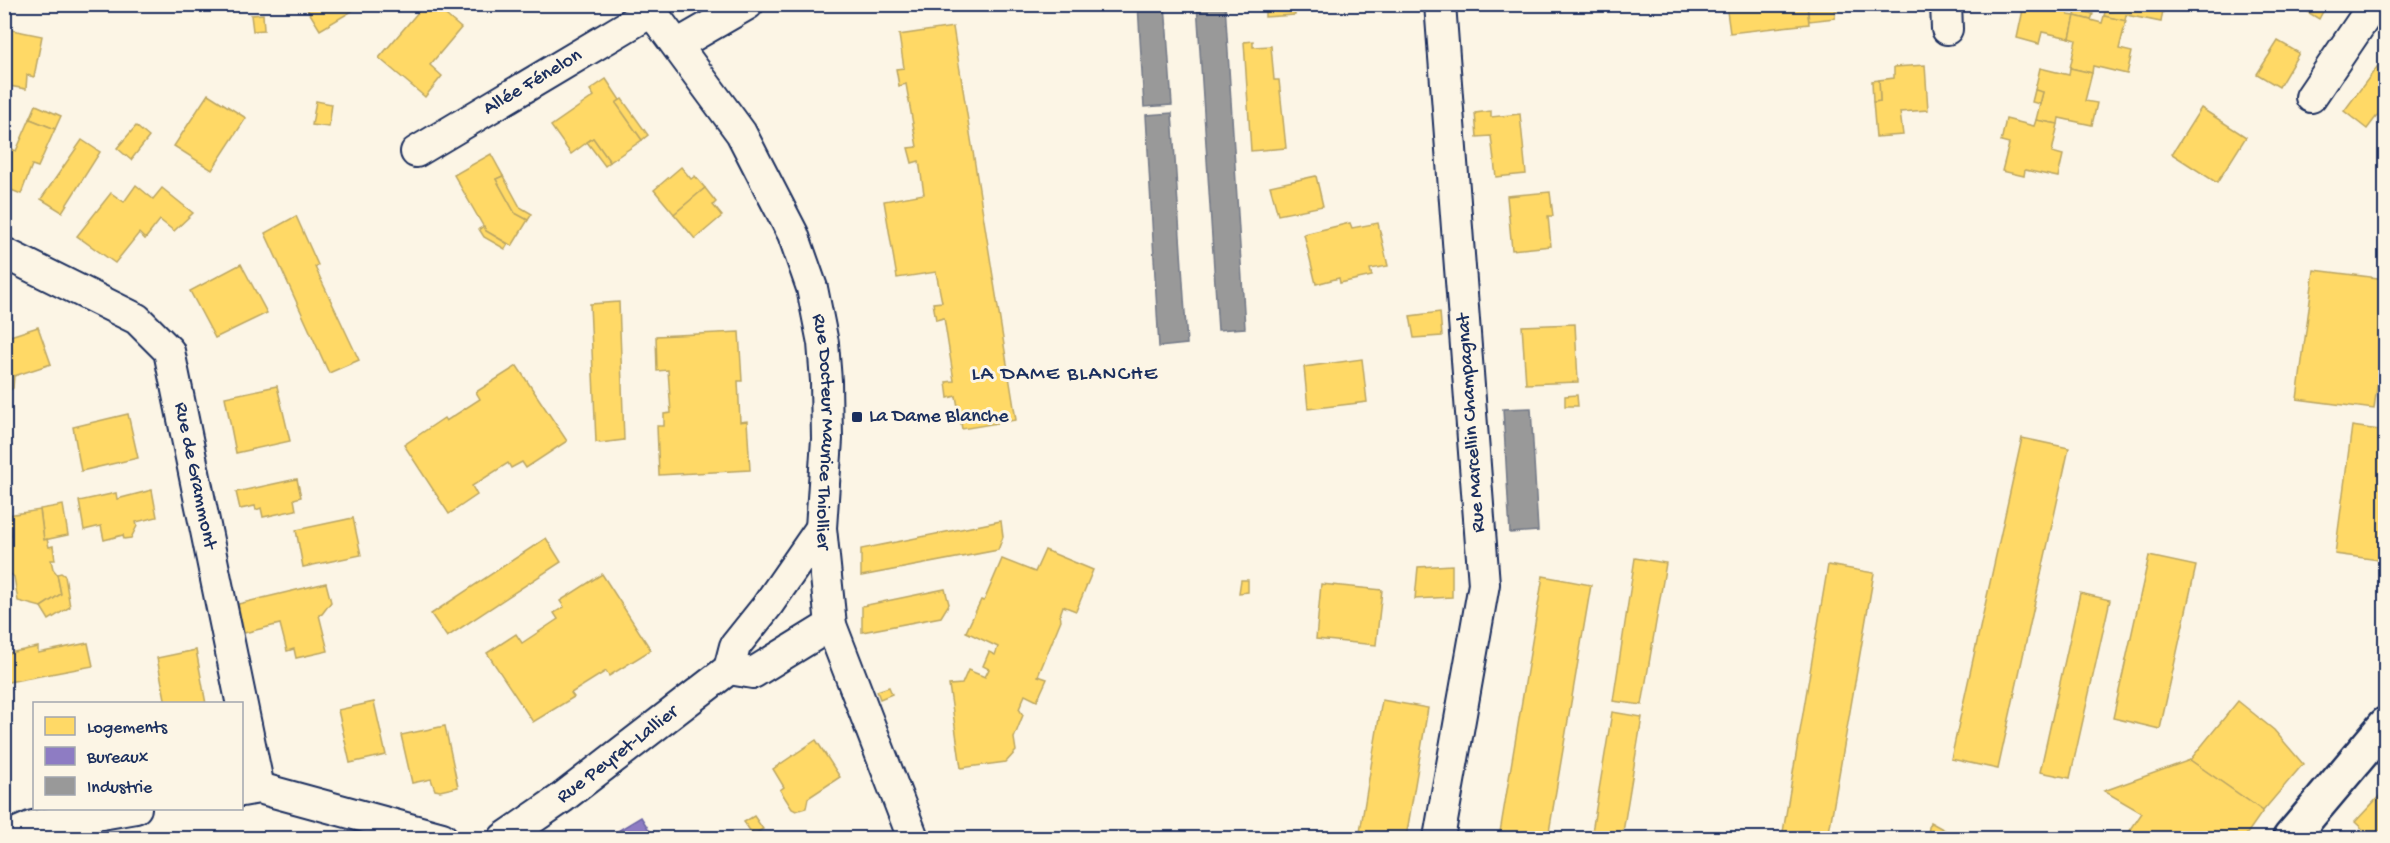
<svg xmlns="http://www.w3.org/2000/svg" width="2390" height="843" viewBox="0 0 2390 843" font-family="'Gochi Hand',sans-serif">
  <rect width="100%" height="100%" fill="#fcf5e5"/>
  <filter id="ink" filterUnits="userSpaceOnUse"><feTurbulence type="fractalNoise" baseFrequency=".0167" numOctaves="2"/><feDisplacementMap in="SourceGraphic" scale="12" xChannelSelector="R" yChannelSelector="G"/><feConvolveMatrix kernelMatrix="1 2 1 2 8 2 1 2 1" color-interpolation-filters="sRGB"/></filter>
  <g filter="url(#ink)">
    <g fill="#ffd966" stroke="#bba664" stroke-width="1.5">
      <path d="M304,4H358L359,7L320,30Z"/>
      <path d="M425,4H433L461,28L430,65L442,76L425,97L379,58Z"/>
      <path d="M1257,4H1294L1295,15L1265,17V5Z"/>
      <path d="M1453,4H1478V9L1454,11Z"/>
      <path d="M1726,4H1807L1809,24L1730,33Z"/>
      <path d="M1807,4H1871L1872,6L1835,11V18L1809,21Z"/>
      <path d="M2019,4H2070L2068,15L2075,16L2070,38L2042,32L2039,44L2017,38L2024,5Z"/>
      <path d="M2107,4H2164L2161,22L2126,15L2125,21L2104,16Z"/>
      <path d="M2294,4H2327L2319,19Z"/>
      <path d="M2076,9L2093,14L2091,20L2075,16Z"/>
      <path d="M263,14L264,30L253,31L251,15Z"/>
      <path d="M2075,16L2102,23L2104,16L2126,21L2119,49L2132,52L2127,74L2093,66L2092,73L2070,68L2076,40L2070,38Z"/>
      <path d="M953,27L1016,420L962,429L956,396L948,398L946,382L954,381L944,318L936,320L933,303L942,302L936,272L897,278L884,201L924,194L919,161L912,163L908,148L917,147L906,84L899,86L896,69L904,68L899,35Z"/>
      <path d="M7,29L42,36L34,77L27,75L26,89L4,85V42Z"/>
      <path d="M1253,41V47L1271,46L1274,80H1279L1286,148L1251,151L1244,42Z"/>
      <path d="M2278,41L2299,53L2279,87L2257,74Z"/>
      <path d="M2386,55V104L2367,129L2344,111Z"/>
      <path d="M1925,65L1928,110L1900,112L1903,135L1876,137L1873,102L1880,101L1879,80L1894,78V67Z"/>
      <path d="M2040,68L2069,75L2070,68L2092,73L2085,101L2097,103L2092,125L2059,118L2058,124L2036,120L2043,92L2035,90Z"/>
      <path d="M606,79L620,100L616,103L642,140L610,162L593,138L571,154L551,126L594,96L590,90Z"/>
      <path d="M1879,80L1880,101L1873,102L1872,81Z"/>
      <path d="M2035,90L2043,92L2040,104L2032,102Z"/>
      <path d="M208,94L246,118L212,170L174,146Z"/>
      <path d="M622,99L648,135L642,140L616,103Z"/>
      <path d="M316,101L332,104L329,127L312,125Z"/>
      <path d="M36,105L61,116L55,129L30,119Z"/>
      <path d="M2201,108L2246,137L2217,183L2172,154Z"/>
      <path d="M1491,111V117L1520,114L1526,174L1496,177L1491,136L1477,137L1475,113Z"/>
      <path d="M30,119L55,129L38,167L32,165L21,194L4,187V145L16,151Z"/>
      <path d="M2006,119L2034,126L2036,120L2058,124L2052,152L2063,155L2058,177L2025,170L2024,176L2002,171L2009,144L2001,142Z"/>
      <path d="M136,126L149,137L131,160L117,148Z"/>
      <path d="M593,138L610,162L605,166L587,142Z"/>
      <path d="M82,140L100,152L62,212L41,199Z"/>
      <path d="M491,154L503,176L496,179L515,213L528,220L512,246L486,231L454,175Z"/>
      <path d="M681,167L691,179L695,176L705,188L674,214L654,190Z"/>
      <path d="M503,176L520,207L532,214L528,220L515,213L496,179Z"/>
      <path d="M1316,176L1323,206L1278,215L1270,186Z"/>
      <path d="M136,185L153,199L162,188L193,213L174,231L160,220L145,239L139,233L115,263L77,236L111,193L124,202Z"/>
      <path d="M705,188L716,202L713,205L722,216L695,239L674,214Z"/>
      <path d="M1550,192L1553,216H1548L1551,246L1512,250L1507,196Z"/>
      <path d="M296,216L318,265L315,267L359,360L329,373L265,233Z"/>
      <path d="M1350,223L1352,228L1378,223L1388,266L1370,269L1372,276L1340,283L1339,278L1316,284L1304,234Z"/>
      <path d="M484,226L486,231L508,244L505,249L484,237L479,229Z"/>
      <path d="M241,264L267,313L215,338L190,291Z"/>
      <path d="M2314,270L2386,279V319L2374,409L2297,399Z"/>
      <path d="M619,302L624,440L600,443L596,442L590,304Z"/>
      <path d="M1440,312L1442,336L1414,338L1410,316Z"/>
      <path d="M1575,324L1578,382L1526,384L1522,326Z"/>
      <path d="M38,327L51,364L14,376L13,388L4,394V338Z"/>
      <path d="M739,332L742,381H738L740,422L747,421L750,470L659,475L657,426H664V414L671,413L668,370L657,371L656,336Z"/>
      <path d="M1362,359L1367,402L1308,409L1304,367Z"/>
      <path d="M517,366L567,441L526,468L522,462L511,468L508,463L472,486L477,495L449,514L404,445L444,418L446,421L480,399L476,392Z"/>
      <path d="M277,386L290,441L236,453L225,397Z"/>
      <path d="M1577,395L1578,406H1565V396Z"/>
      <path d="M128,414L138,458L81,471L73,427Z"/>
      <path d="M2352,426L2386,431V561L2335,554Z"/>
      <path d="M2022,438L2069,448L1998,769L1951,759Z"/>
      <path d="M297,479L301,497L294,499L296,510L263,517L261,508L256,510L255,506L240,509L236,492Z"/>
      <path d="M152,490L157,517L136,522L137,526L131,538L124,539L123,535L104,540L101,526L84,530L79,501L116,493L117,499Z"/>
      <path d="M63,505L68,535L44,540L40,509Z"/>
      <path d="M40,510L44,540L47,539L49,547L53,546L55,560H51L53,569L57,574L61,594L41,607L18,601L14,577L5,569L4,565V535H11L8,515Z"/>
      <path d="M353,518L361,555L303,567L296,530Z"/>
      <path d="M1001,521L1003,537L998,550L861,576V549Z"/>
      <path d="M546,538L561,562L447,637L431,614Z"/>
      <path d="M1045,550L1093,570L1076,611L1063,606L1060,615L1061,620L1038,676L1047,679L1037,701L1025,695L1019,709L1023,715L1014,738L1016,751L1006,762L961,768L949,685L962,684L968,670L985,677L989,669L983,666L989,652L995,655L998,647L966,632L981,600L984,601L1002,559L1035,572Z"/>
      <path d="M2149,556L2196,566L2160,729L2113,718Z"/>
      <path d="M1635,558L1666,563L1642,705L1613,701Z"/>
      <path d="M1452,565V597L1415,599L1418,567Z"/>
      <path d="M1828,565L1874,573L1828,838H1782Z"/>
      <path d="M61,573L65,576L70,607L49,620L41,607L61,594L57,574Z"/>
      <path d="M602,574L651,650L609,676L606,671L571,693L574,697L533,722L487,653L516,634L522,643L558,619L554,613L564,607L560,601Z"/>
      <path d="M1543,576L1591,585L1548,838H1499Z"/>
      <path d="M1241,580H1248V592L1239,593Z"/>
      <path d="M326,583L331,602L322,614L319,615L328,651L296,658L294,649L287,651L280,624L244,633L238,604Z"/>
      <path d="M1321,584L1382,590L1376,645L1316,639Z"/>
      <path d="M945,589L949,604L941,617L862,632V606Z"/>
      <path d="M2080,593L2110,600L2070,778L2040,772Z"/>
      <path d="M88,643L93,666L8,682L4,654L38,647V653Z"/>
      <path d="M196,650L206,704H166L157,658Z"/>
      <path d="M889,687L892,694L880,699L877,691Z"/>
      <path d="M1382,700L1428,708L1406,838H1359Z"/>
      <path d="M2238,701L2274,730L2303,764L2263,811L2190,760Z"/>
      <path d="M374,702L386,755L350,763L338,710Z"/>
      <path d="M1612,712L1642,717L1622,838H1591Z"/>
      <path d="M445,726L458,787L440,791L435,790L431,779L412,783L401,735Z"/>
      <path d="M816,740L840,777L808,798L806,808L796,811L792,809L780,790L784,787L773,769Z"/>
      <path d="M2190,760L2263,811L2244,838H2125L2142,813L2104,791Z"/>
      <path d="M2386,789V831L2379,838H2372L2355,822Z"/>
      <path d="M754,816L763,829L753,835L744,822Z"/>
      <path d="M1930,822L1959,838H1927Z"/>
    </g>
    <path fill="#8e7cc3" stroke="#6c65a5" stroke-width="1.5" d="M641,817L654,838H606Z"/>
    <g fill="#999" stroke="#737987" stroke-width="1.5">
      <path d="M1138,4H1165L1172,105L1144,107Z"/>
      <path d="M1197,4H1225L1245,328L1218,330Z"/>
      <path d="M1172,113L1187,344L1159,347L1146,115Z"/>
      <path d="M1531,408L1538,531L1510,533L1503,409Z"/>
    </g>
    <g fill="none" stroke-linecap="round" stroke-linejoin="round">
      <g stroke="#1b2f5e" stroke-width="34">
        <g id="minor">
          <path id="s1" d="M646,4L741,133L793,234L812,288L823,343L826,381L827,439L821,528L831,625L913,838"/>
          <path d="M1946,4L1947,29"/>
          <path d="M677,45L748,4"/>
          <path d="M2311,97L2374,4"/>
          <path id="s2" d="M416,152L651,12"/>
          <path id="s3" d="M4,253L137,319L169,351L259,788"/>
          <path d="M729,669L753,673L831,625"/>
          <path d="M242,791L259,788L442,838"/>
          <path d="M5,838L33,826L136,808"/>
          <path id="s4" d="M504,838L562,798L729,669L735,646L767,606L821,528"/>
          <path d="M1439,838L1484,584L1440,4"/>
        </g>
      </g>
      <g stroke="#1b2f5e" stroke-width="38">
        <path id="tertiary" d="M2290,838L2386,724"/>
      </g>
      <use href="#minor" stroke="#fcf5e5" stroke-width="30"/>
      <use href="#tertiary" stroke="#fcf5e5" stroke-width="33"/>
    </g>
  </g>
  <rect fill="#1b2f5e" stroke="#fcf5e5" stroke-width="2" x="851" y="411" width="12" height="12" rx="3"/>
  <g text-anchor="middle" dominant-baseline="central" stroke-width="6" stroke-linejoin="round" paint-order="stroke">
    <g font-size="20" fill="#1b2f5e" stroke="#fcf5e5">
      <text stroke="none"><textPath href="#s2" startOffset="136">Allée Fénelon</textPath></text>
      <text transform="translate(1472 423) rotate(-94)">Rue Marcellin Champagnat</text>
      <text stroke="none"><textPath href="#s1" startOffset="476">Rue Docteur Maurice Thiollier</textPath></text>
      <text stroke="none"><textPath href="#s3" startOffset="321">Rue de Grammont</textPath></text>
      <text stroke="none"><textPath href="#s4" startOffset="141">Rue Peyret-Lallier</textPath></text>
    </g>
    <g font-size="20" fill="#1b2f5e" stroke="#fcf5e5" text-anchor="start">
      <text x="869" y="417">La Dame Blanche</text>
    </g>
    <g font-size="21" letter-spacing="1.5" fill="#1b2f5e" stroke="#fcf5e5">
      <text x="1065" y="375">LA DAME BLANCHE</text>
    </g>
  </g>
  <rect width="2390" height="843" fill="none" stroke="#fcf5e5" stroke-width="24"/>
  <rect x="12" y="12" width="2366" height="819" fill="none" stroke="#1b2f5e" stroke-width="2" filter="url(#ink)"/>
  <rect x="33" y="702" width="210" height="108" fill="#fcf5e5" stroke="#a2a6af" stroke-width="1.5"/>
  <rect x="45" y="717" width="30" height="18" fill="#ffd966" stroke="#a2a6af" stroke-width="1.5"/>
  <text x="87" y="732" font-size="18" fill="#1b2f5e">Logements</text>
  <rect x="45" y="747" width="30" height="18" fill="#8e7cc3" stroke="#a2a6af" stroke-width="1.5"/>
  <text x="87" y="762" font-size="18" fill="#1b2f5e">Bureaux</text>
  <rect x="45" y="777" width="30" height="18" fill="#999999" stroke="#a2a6af" stroke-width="1.5"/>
  <text x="87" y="792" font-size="18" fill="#1b2f5e">Industrie</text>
</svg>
